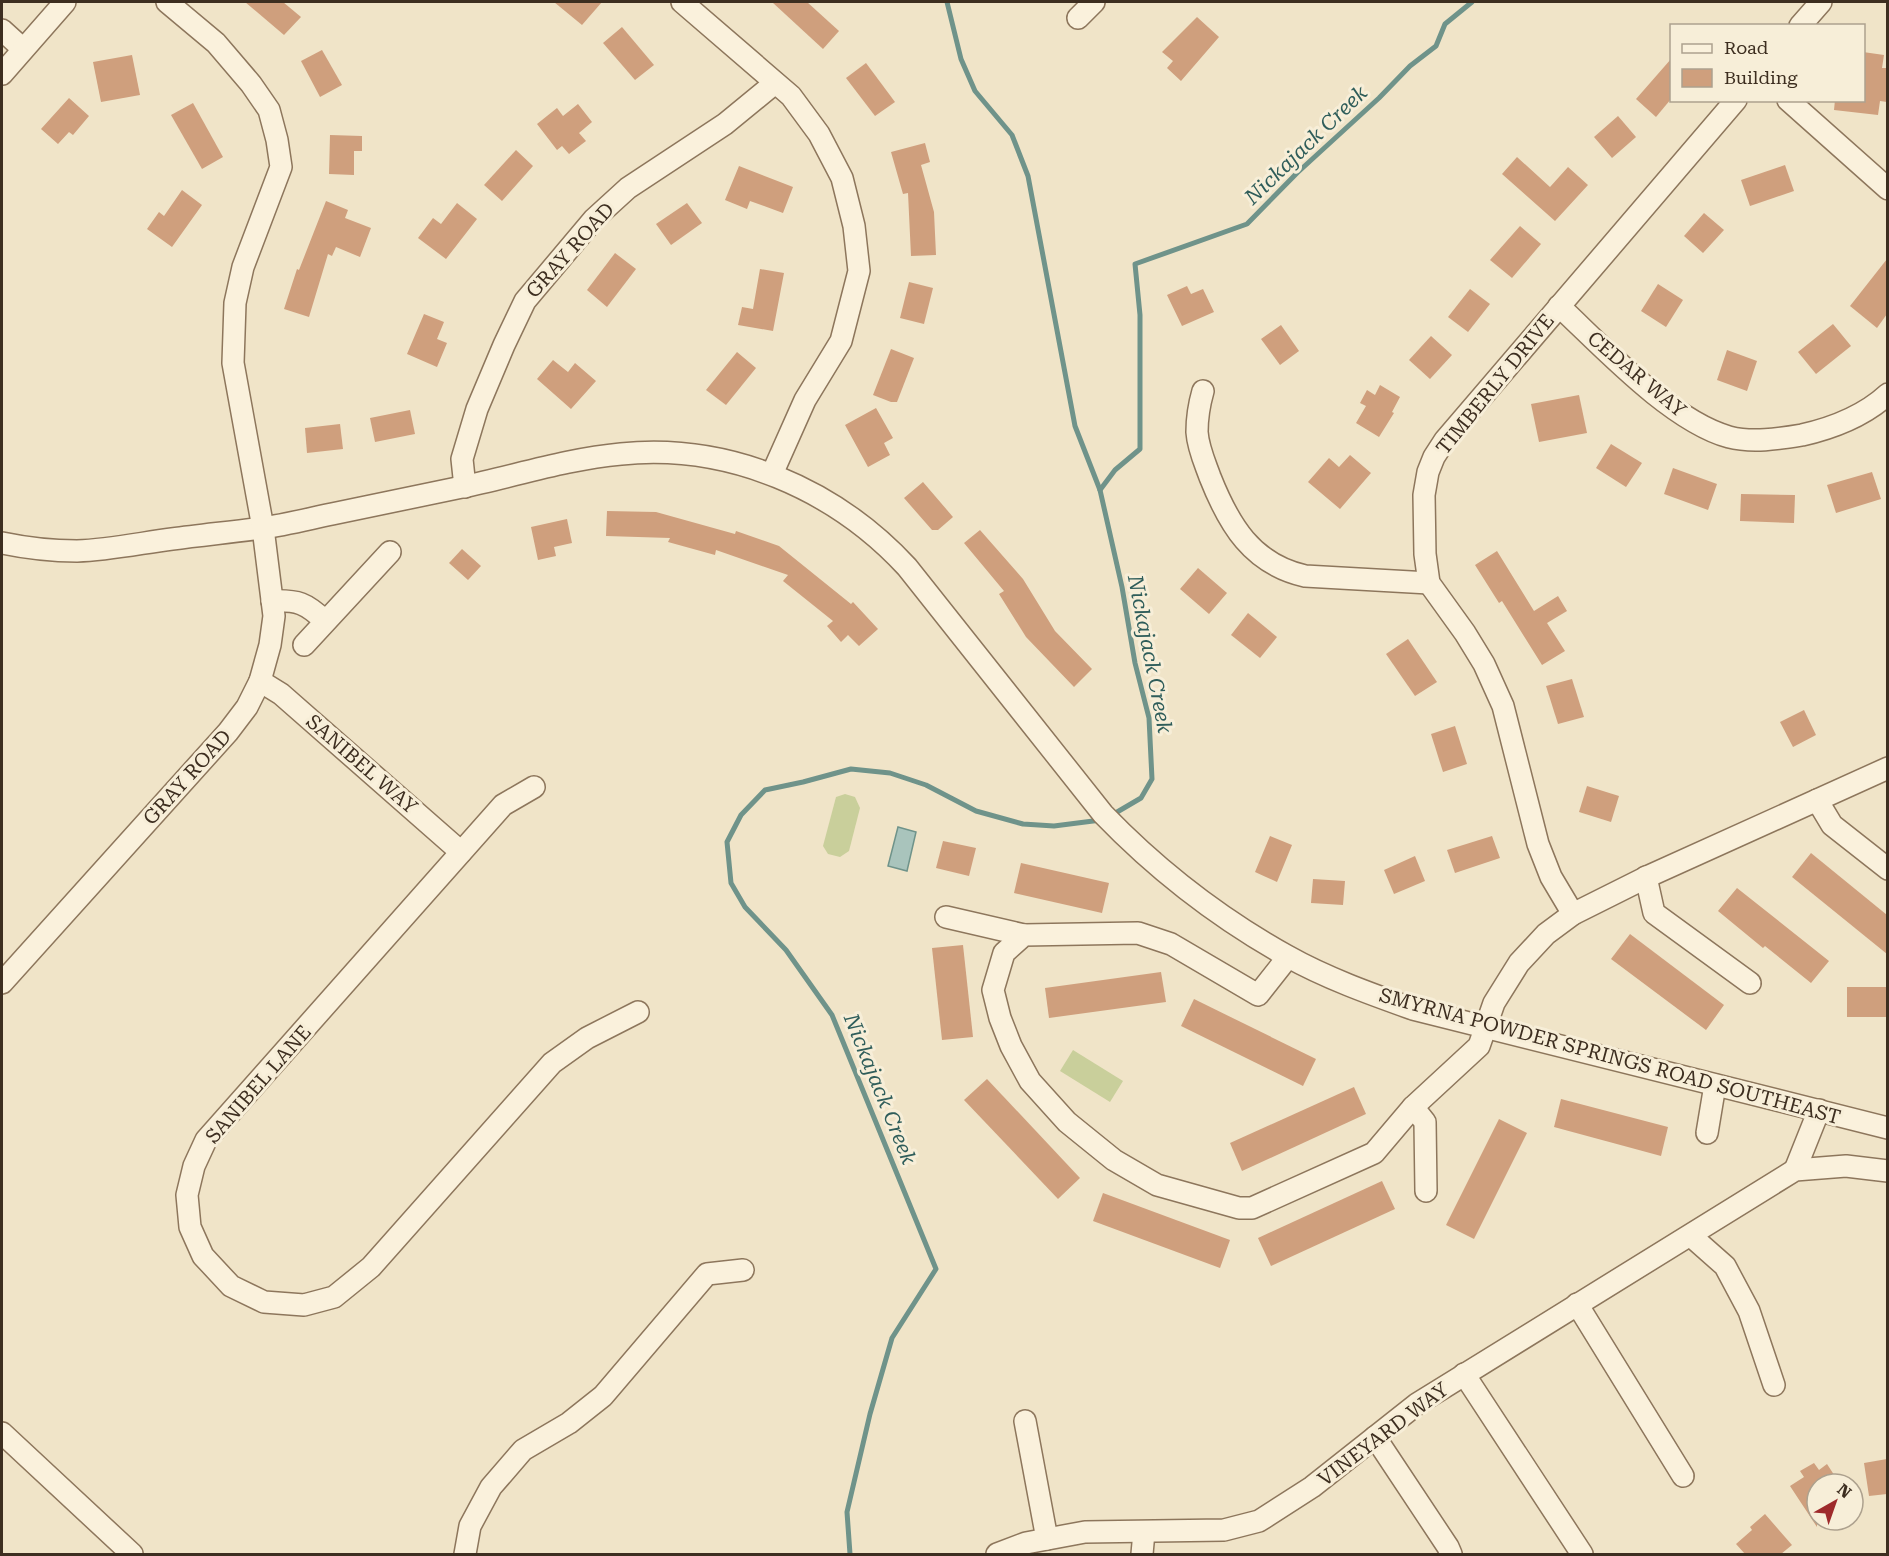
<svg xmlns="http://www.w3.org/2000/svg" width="1889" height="1556" viewBox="0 0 1889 1556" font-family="'Roboto Serif',serif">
  <rect width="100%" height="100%" fill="#f0e4c8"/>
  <g fill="#c9cf9b">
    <path d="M845,794L855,797L860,808L849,851L840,857L828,854L823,846L836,797Z"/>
    <path d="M1073,1050L1123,1081L1110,1102L1060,1071Z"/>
  </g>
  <path fill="#a9c4bc" stroke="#6f938a" stroke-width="1.5" d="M898,827L916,832L907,871L888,866Z"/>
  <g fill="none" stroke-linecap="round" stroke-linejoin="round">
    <g stroke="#6f938a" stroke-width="5">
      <path d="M947,2L961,59L975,91L1012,135L1028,176L1075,426L1100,490L1122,587L1135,663L1149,718L1152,779L1141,798L1112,815"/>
      <path d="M1100,490L1115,470L1140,449V315L1135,264L1247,224L1297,173L1379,98L1410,66L1436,46L1445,24L1472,2"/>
      <path d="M850,1554L847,1512L870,1414L892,1338L936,1269L832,1015L786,950L745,907L731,883L727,842L741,815L765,790L803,782L851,769L890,773L926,785L976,811L1023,824L1054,826L1101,820"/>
    </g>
  </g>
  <g fill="#cf9f7d">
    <path d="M245,2H283L301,17L284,35Z"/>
    <path d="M554,2H602L582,25Z"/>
    <path d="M772,2H807L839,31L823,49Z"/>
    <path d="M1197,17L1219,37L1181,81L1167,68L1173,61L1162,52Z"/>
    <path d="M622,27L654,65L635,80L603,43Z"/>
    <path d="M322,50L342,85L320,97L301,61Z"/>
    <path d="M1863,52L1884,55L1882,68H1887V102L1880,101L1878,115L1834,110L1835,100H1863Z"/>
    <path d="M132,55L140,95L101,102L93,62Z"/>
    <path d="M1671,59V99L1656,117L1636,99Z"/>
    <path d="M866,63L895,102L875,116L846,78Z"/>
    <path d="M69,98L89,116L73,135L69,132L58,144L41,129Z"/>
    <path d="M193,103L223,157L202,169L171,115Z"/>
    <path d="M578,104L592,122L579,133L586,141L569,154L562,146L557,150L537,124L557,108L563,116Z"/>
    <path d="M1618,116L1636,137L1612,158L1594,137Z"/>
    <path d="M330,135L362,136V151H354V175L329,174Z"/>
    <path d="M925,143L930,162L921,165L934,212L936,255L911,256L908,193L903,194L891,152Z"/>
    <path d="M516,150L533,166L502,201L484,185Z"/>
    <path d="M1517,157L1550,187L1568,167L1588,185L1555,221L1502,174Z"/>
    <path d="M1785,165L1794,191L1750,206L1741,180Z"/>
    <path d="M739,166L793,187L783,213L750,201L747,209L725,200Z"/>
    <path d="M182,190L202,205L172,247L147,229L159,212L164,216Z"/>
    <path d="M326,201L348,210L345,218L371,228L360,257L336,247L332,256L328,254L309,317L284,309L297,269L299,270Z"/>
    <path d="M457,203L477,219L446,259L418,238L433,218L441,224Z"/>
    <path d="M687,203L702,223L671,245L656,224Z"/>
    <path d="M1704,213L1724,230L1703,253L1684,236Z"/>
    <path d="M1520,226L1541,244L1512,278L1490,260Z"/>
    <path d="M615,253L636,269L607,307L587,290Z"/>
    <path d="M1887,259V314L1877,328L1850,306Z"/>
    <path d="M760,269L784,273L773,331L738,325L742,307L753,309Z"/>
    <path d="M909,282L933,288L924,324L900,318Z"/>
    <path d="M1658,284L1683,300L1666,327L1641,311Z"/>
    <path d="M1187,286L1191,294L1203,289L1214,312L1182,326L1167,295Z"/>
    <path d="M1470,289L1490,304L1468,332L1448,317Z"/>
    <path d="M424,314L444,322L437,339L447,343L437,367L407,354Z"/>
    <path d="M1833,324L1851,346L1816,374L1798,352Z"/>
    <path d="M1281,325L1299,351L1280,365L1261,339Z"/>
    <path d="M1431,336L1452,355L1430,379L1409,360Z"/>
    <path d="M891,349L914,358L897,402H891L873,395Z"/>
    <path d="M1727,350L1757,361L1747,391L1717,380Z"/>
    <path d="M737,352L756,368L726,405L706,390Z"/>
    <path d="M553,360L568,372L575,363L596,381L571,409L537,379Z"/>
    <path d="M1380,385L1400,397L1392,412L1394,413L1379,437L1356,423L1366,406L1360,403L1367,390L1375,395Z"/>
    <path d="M1579,395L1587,433L1539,442L1531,404Z"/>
    <path d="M876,408L893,438L884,443L890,455L868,467L845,425Z"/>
    <path d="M410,410L415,434L375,442L370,418Z"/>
    <path d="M340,424L343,449L307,453L305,428Z"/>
    <path d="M1611,444L1642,463L1626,487L1596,468Z"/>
    <path d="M1350,455L1371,473L1340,509L1308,482L1329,458L1339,467Z"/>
    <path d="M1673,468L1717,484L1708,510L1664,494Z"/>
    <path d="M1872,472L1881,499L1836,513L1827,485Z"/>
    <path d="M923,482L953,517L938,530H932L904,498Z"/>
    <path d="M1741,494L1795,495L1794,523L1740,521Z"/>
    <path d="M607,511L656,512L735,534L736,531L779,546L851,604L853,602L878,629L859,646L848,635L841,642L827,626L833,621L783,581L788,575L716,550L715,555L668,542L670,538L606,536Z"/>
    <path d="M567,519L572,543L554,547L556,556L538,560L531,527Z"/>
    <path d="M980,530L1023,579L1055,631L1092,669L1074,687L1026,637L999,594L1004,591L964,543Z"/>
    <path d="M462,549L481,566L468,580L449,563Z"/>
    <path d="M1497,551L1534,611L1558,596L1567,611L1547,623L1565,651L1542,665L1502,601L1499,603L1475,565Z"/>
    <path d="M1198,568L1227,593L1209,614L1180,589Z"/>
    <path d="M1248,613L1277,637L1260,658L1231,635Z"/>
    <path d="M1408,639L1437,682L1415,696L1386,654Z"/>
    <path d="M1572,679L1584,717L1558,724L1546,686Z"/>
    <path d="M1804,710L1816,735L1793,747L1780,722Z"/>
    <path d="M1455,726L1467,764L1443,772L1431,734Z"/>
    <path d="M1587,786L1619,796L1611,822L1579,812Z"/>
    <path d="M1270,836L1292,845L1277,882L1255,872Z"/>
    <path d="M1492,836L1500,858L1455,873L1447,850Z"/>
    <path d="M943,841L976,848L969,876L936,868Z"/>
    <path d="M1811,853L1887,915V954L1792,877Z"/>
    <path d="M1415,856L1425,881L1394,894L1384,870Z"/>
    <path d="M1021,863L1109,883L1102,913L1014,893Z"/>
    <path d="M1313,879L1345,881L1343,905L1311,903Z"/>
    <path d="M1737,888L1829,961L1811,983L1765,946L1763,948L1718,911Z"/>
    <path d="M1630,934L1724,1005L1706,1030L1611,959Z"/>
    <path d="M963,945L973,1037L942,1040L932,948Z"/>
    <path d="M1161,972L1166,1002L1049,1018L1045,988Z"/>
    <rect x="1847" y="987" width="40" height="30"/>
    <path d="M1194,999L1316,1059L1303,1086L1181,1026Z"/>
    <path d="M987,1079L1080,1178L1058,1199L964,1100Z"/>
    <path d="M1354,1087L1366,1114L1242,1171L1230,1143Z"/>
    <path d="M1561,1099L1668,1127L1661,1156L1554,1127Z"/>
    <path d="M1499,1119L1527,1133L1474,1239L1446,1225Z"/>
    <path d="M1382,1181L1395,1209L1271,1266L1258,1238Z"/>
    <path d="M1103,1193L1230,1240L1220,1268L1093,1221Z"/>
    <path d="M1887,1459V1494L1869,1496L1864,1463Z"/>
    <path d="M1814,1463L1819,1470L1827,1464L1840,1484H1817V1527L1790,1486L1804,1477L1800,1471Z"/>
    <path d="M1765,1514L1792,1545L1781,1554H1745L1736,1544L1752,1530L1750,1527Z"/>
  </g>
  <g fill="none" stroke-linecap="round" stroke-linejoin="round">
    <g stroke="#8d765c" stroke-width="24">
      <g id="minor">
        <path d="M682,2L791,96L819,134L842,178L854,226L859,271L841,341L805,400L772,474"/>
        <path d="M1078,18L1094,2"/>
        <path d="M1800,26L1821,2"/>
        <path d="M2,30L23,49"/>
        <path d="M2,74L65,2"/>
        <path d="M1788,100L1888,189"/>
        <path d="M1559,306C1603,347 1671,421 1729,437C1752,443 1778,439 1802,435C1833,428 1864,416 1888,394"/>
        <path d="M1203,391C1199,405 1197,418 1197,432C1198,448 1205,463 1210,477C1229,525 1252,564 1305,576L1429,583"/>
        <path d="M465,487L462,459L477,409L504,345L525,301L594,219L628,188L725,124L775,83"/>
        <path d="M2,543C26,548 52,551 77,551C109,550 141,543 172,539C202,535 232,532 262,528C285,525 308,519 332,514C375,505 419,496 462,487C515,476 567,459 621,454C729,443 835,489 907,567L1103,814C1157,870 1219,918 1287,956C1326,978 1371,994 1413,1009L1888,1128"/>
        <path d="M272,601C298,600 306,603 325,621"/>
        <path d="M304,645L390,552"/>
        <path d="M260,681L281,694L461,852"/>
        <path d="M534,787L503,805L206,1140L194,1166L187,1195L190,1227L203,1256L231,1286L264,1302L304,1305L334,1297L371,1267L552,1063L587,1038L638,1012"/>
        <path d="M1817,800L1832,825L1888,869"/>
        <path d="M1646,877L1654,913L1750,983"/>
        <path d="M1573,914L1551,877L1538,844L1503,706L1484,664L1465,633L1429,583L1425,554L1424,495L1428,472L1434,457L1445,440L1736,100"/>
        <path d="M946,917L1024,935"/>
        <path d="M1288,957L1258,995L1171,944L1138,933L1024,935L1004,953L993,990L1000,1018L1011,1046L1030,1081L1067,1122L1114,1160L1157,1185L1239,1208H1252L1374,1153L1413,1107L1479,1046L1494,1003L1519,963L1546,934L1573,914L1649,876L1888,768"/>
        <path d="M2,983L228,732L247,707L260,681L270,645L274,616L263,528L233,363L235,303L243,267L281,167L277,140L269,110L251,84L216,43L167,2"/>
        <path d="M1413,1107L1425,1122L1426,1191"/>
        <path d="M1707,1133L1715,1085"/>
        <path d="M1795,1170L1819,1110"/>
        <path d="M1691,1236L1725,1266L1749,1311L1774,1385"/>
        <path d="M1577,1304L1683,1476"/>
        <path d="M1464,1374L1582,1554"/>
        <path d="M1025,1421L1047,1539"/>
        <path d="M2,1433L132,1554"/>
        <path d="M1375,1437L1448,1547L1451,1554"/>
        <path d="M465,1554L470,1526L491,1487L523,1450L569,1423L603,1396L707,1274L743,1270"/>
        <path d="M997,1554L1026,1543L1085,1532L1224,1530L1259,1521L1312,1487L1417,1404L1795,1170L1846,1166L1888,1171"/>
        <path d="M1142,1554L1144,1532"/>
      </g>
    </g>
    <use href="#minor" stroke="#faf1dc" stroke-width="21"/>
  </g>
  <g text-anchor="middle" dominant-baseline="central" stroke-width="6" stroke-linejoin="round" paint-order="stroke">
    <g font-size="20" fill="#3d2e20" stroke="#f7eed8">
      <text transform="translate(570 250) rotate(-48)">GRAY ROAD</text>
      <text transform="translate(1637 374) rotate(40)">CEDAR WAY</text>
      <text transform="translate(1495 384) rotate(-51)">TIMBERLY DRIVE</text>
      <text transform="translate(362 764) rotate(41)">SANIBEL WAY</text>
      <text transform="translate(187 777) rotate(-48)">GRAY ROAD</text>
      <text transform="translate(1610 1056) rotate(15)">SMYRNA POWDER SPRINGS ROAD SOUTHEAST</text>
      <text transform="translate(258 1084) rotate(-49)">SANIBEL LANE</text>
      <text transform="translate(1383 1434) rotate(-37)">VINEYARD WAY</text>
    </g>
    <g font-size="21" font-style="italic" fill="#2f5d5a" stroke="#f7eed8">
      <text transform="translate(1306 145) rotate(-44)">Nickajack Creek</text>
      <text transform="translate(1150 654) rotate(79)">Nickajack Creek</text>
      <text transform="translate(880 1089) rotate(68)">Nickajack Creek</text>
    </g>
  </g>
  <rect width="1889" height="1556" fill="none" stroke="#3d2e20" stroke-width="6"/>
  <rect x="1670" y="24" width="195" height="78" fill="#f7eed8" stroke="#ada18e" stroke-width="1.5"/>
  <rect x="1682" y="44" width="30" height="9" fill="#faf1dc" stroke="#ada18e" stroke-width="1.5"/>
  <text x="1724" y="54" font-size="18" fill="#3d2e20">Road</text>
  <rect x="1682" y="69" width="30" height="18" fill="#cf9f7d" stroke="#ada18e" stroke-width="1.5"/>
  <text x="1724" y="84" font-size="18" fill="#3d2e20">Building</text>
  <g transform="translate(1835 1502) rotate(40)"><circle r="28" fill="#f7eed8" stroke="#ada18e" stroke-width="1.5"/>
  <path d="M0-4.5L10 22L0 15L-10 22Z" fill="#9e2a2b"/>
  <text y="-9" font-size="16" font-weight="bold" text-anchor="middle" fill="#3d2e20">N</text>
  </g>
</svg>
